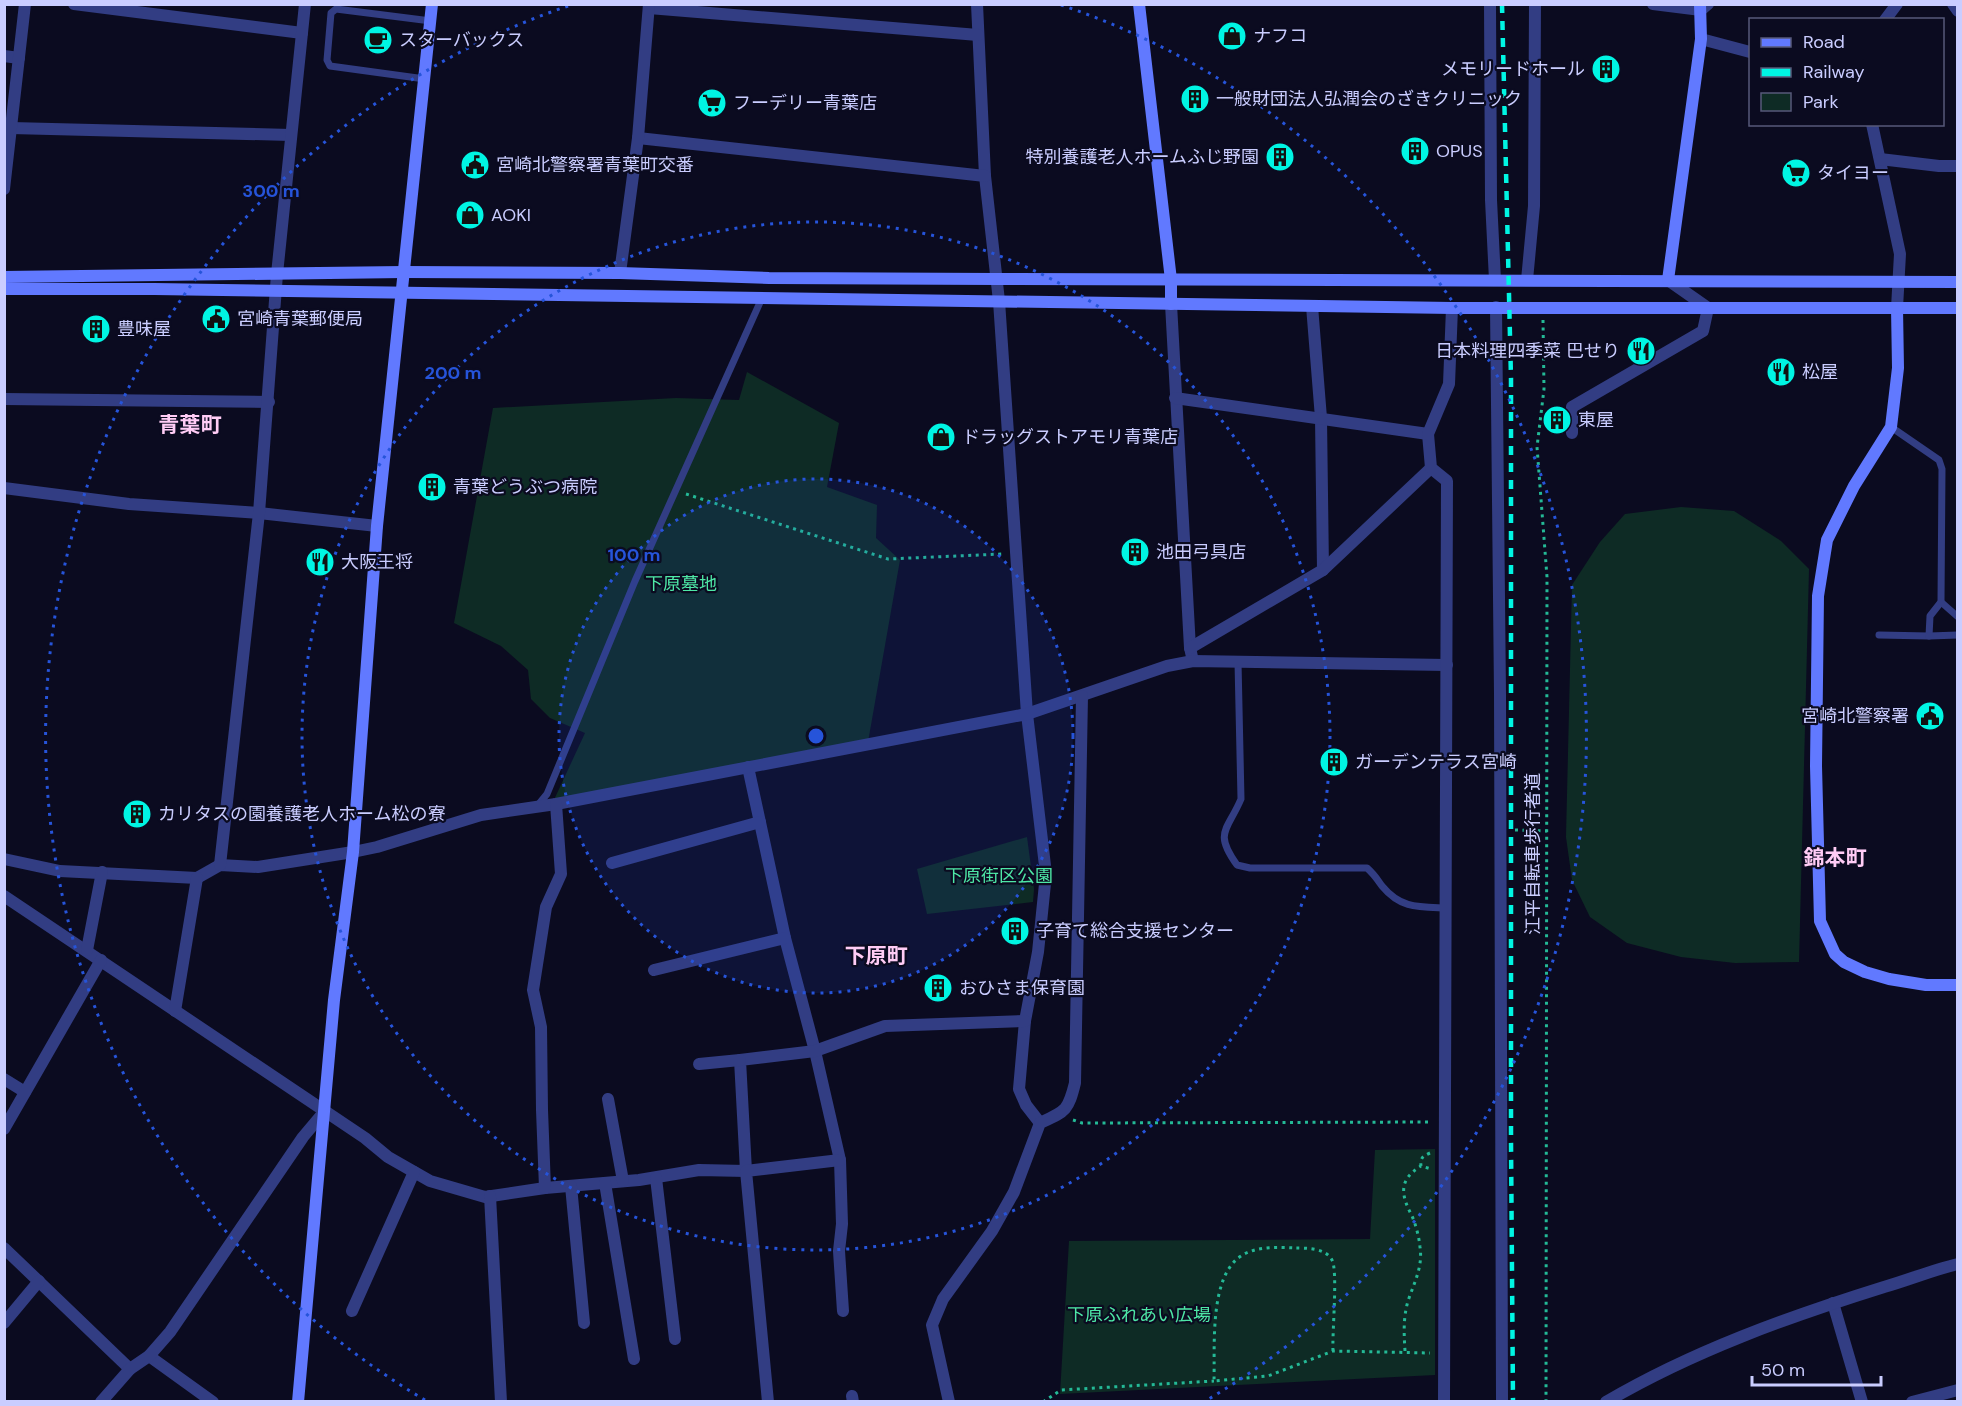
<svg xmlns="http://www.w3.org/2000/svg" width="1962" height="1406" viewBox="0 0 1962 1406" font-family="'DM Sans','Noto Sans JP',sans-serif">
  <rect width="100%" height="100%" fill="#0b0b20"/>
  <g fill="#0e2b25">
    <path d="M747,372L839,423L827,487L877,505L876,538L900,560L868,742L553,802L585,733L550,718L531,699L528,670L501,646L454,623L493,408L676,398L739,400Z"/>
    <path d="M1681,507L1734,511L1781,541L1809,569L1799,962L1735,963L1681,957L1627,943L1590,917L1572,880L1566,837L1572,585L1600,542L1625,514Z"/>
    <path d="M1027,837L1034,889L1033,902L927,914L917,869Z"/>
    <path d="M1435,1149V1375L1060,1394L1069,1241L1370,1239L1375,1150Z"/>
  </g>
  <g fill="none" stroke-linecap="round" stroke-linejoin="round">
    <g stroke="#24b996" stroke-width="3" stroke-dasharray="3 4.5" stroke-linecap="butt">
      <path d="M1543,320L1544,389L1537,447L1547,577L1546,1402"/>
      <path d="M686,494L888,559L1002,554"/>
      <path d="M1515,830L1547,831"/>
      <path d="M1073,1120L1082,1123L1432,1122"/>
      <path d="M1430,1153C1423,1156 1420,1158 1421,1166L1431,1169"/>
      <path d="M1333,1351C1332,1333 1338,1271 1332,1260C1326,1248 1306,1248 1295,1248C1278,1247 1256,1246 1241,1256C1209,1277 1215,1346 1214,1381L1268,1376L1333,1351L1430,1353"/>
      <path d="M1405,1351C1404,1334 1403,1318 1408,1301C1414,1283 1423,1267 1420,1247C1419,1237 1416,1225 1412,1216C1401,1195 1398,1180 1421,1166"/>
      <path d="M1043,1402L1061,1390L1214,1381"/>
    </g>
    <g stroke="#323d83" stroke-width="7">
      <path d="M425,79L330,66L327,60L331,13L336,9L431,21"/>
      <path d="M1941,602L1958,617"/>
      <path d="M1879,635L1929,636L1930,616L1941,602L1942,469L1939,460L1891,427"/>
      <path d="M1929,636L1958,635"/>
      <path d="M1238,662L1241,799C1228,830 1213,832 1237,865L1250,868H1367C1374,874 1377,879 1382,886C1401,909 1419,907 1446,908"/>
      <path d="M538,805L547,794L635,581L762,298"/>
    </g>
    <g stroke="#323d83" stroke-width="12">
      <path d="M74,4L302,33"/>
      <path d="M977,4L985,176L999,301L1027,714L1046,874L1038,952L1025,1021L1019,1089L1026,1105L1040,1123"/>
      <path d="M1490,4L1491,200L1495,280"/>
      <path d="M1653,4L1701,10L1708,4"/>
      <path d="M1953,4L1958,11"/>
      <path d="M649,8L978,35"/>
      <path d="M1885,20L1897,4"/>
      <path d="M1701,39L1750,52"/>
      <path d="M4,56L19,58"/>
      <path d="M1872,124L1900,254L1897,308"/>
      <path d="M11,128L291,135"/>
      <path d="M638,138L985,176"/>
      <path d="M1880,159L1939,166H1958"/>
      <path d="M4,189L25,4"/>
      <path d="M620,273L638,138L649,4"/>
      <path d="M1527,280L1534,206L1535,4"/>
      <path d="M1171,304L1190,648L1193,661"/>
      <path d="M1312,306L1321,418L1323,570"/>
      <path d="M1496,307L1500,694L1502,1402"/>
      <path d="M1175,398L1428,434"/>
      <path d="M4,399L269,402"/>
      <path d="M1572,433V407L1703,331L1708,308L1668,280"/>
      <path d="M4,488L129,504L259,513L377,526"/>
      <path d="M1190,648L1323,570L1431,468"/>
      <path d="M748,767L785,938L815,1051L840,1160L842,1224L839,1251L843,1311"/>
      <path d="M4,859L60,871L197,878L220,865L258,867L353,852L377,847L481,815L556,804L1027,714L1167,666L1193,661L1447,665"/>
      <path d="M612,863L760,822"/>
      <path d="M220,865L259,513L277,274L305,4"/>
      <path d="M4,896L365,1138L388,1157L430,1181L485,1197L545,1188L639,1180L699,1170L746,1171L740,1060L815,1051L885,1026L1025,1021"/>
      <path d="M87,950L102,872"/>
      <path d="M654,970L785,938"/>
      <path d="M175,1011L197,878"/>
      <path d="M699,1064L740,1060"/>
      <path d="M4,1079L25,1092"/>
      <path d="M608,1099L623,1181"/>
      <path d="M4,1129L101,960"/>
      <path d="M656,1178L675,1339"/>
      <path d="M605,1183L634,1359"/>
      <path d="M571,1186L584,1323"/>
      <path d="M545,1188L542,1110L541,1027L533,990L546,907L561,874L556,804"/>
      <path d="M490,1196L501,1402"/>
      <path d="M4,1248L130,1369"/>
      <path d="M1833,1303L1862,1402"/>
      <path d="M352,1311L414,1172"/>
      <path d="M4,1323L39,1281"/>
      <path d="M149,1356L213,1402"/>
      <path d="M852,1396L853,1402"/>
      <path d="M101,1402L130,1369L149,1356L170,1332L303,1137L324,1112"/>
      <path d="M768,1402L746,1171L840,1160"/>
      <path d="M949,1402L932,1325L943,1299L992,1231L1014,1192L1040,1123C1066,1111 1068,1111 1075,1083L1082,696"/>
      <path d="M1444,1402L1447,481L1431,468L1428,434L1449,384L1452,308"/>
      <path d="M1606,1402C1693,1351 1788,1317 1884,1287C1909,1280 1932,1270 1958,1264"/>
      <path d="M1912,1402L1958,1390"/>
    </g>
    <g stroke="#6179ff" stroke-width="12">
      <path d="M1139,4L1171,280V304"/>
      <path d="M4,277L404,272L620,273L769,278L997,279L1958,282"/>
      <path d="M1668,280L1701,39L1700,4"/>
      <path d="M4,289H154L1452,308H1958"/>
      <path d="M1897,308L1898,368L1891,427L1854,486L1827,540L1818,596L1816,766L1820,921L1835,954L1844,962L1865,972L1889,979L1926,985H1958"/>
      <path d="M298,1402L334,1000L353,852L377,526L432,4"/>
    </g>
    <path stroke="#00f5e3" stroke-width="4.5" stroke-dasharray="9 8" stroke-linecap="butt" d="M1502,4L1511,378V1141L1513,1402"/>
  </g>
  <circle cx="816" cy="736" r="257" fill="#2654da" fill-opacity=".12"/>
  <g fill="none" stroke="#2654da" stroke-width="3" stroke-dasharray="3 6">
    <circle cx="816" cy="736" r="257"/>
    <circle cx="816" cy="736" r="514"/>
    <path d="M425 1400A771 771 0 0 1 571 5M1061 5A771 771 0 0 1 1207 1400"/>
  </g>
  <defs>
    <g id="shop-disc" transform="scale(1.5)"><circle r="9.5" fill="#00f5e3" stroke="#0b0b20"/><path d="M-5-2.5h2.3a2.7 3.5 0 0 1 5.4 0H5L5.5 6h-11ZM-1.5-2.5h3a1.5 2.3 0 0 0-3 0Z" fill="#111"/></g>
    <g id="cafe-disc" transform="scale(1.5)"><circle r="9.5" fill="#00f5e3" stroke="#0b0b20"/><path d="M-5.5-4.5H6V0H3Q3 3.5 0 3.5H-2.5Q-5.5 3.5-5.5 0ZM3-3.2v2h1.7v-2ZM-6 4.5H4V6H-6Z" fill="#111"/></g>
    <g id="building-disc" transform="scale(1.5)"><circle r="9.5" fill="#00f5e3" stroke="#0b0b20"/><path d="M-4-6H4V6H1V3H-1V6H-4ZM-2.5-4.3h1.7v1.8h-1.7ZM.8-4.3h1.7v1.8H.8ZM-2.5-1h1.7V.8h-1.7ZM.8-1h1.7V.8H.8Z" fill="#111"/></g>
    <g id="supermarket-disc" transform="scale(1.5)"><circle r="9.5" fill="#00f5e3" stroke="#0b0b20"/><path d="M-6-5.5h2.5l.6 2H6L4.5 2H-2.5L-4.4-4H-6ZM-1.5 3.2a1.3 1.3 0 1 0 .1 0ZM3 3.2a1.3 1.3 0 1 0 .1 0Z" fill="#111"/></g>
    <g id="civic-disc" transform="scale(1.5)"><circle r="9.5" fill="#00f5e3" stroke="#0b0b20"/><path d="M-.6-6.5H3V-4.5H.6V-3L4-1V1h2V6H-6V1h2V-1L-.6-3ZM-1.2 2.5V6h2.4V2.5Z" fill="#111"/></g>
    <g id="restaurant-disc" transform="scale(1.5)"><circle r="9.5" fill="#00f5e3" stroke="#0b0b20"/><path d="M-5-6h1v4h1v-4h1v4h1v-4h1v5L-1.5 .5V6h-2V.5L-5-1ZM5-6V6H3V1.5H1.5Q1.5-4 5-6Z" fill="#111"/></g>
  </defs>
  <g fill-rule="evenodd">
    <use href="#shop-disc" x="1232" y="36"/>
    <use href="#cafe-disc" x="378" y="40"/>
    <use href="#building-disc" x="1606" y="69"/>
    <use href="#building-disc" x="1195" y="99"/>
    <use href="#supermarket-disc" x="712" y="103"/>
    <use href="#building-disc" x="1415" y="151"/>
    <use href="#building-disc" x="1280" y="157"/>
    <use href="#civic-disc" x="475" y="165"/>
    <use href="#supermarket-disc" x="1796" y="173"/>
    <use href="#shop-disc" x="470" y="215"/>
    <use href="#civic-disc" x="216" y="319"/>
    <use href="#building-disc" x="96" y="329"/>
    <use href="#restaurant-disc" x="1641" y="351"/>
    <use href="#restaurant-disc" x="1781" y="372"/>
    <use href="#building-disc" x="1557" y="420"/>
    <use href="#shop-disc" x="941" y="437"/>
    <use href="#building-disc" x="432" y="487"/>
    <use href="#building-disc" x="1135" y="552"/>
    <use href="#restaurant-disc" x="320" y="562"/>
    <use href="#civic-disc" x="1930" y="716"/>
    <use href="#building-disc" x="1334" y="762"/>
    <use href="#building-disc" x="137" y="814"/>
    <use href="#building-disc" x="1015" y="931"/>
    <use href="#building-disc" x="938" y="988"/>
  </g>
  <g text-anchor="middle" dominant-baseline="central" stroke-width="4.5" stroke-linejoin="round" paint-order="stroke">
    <g font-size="18" fill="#cacdff" stroke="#0b0b20" text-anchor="start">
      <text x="1253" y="36">ナフコ</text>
      <text x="399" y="40">スターバックス</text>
      <text x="1585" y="69" text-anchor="end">メモリードホール</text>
      <text x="1216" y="99">一般財団法人弘潤会のざきクリニック</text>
      <text x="733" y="103">フーデリー青葉店</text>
      <text x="1436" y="151">OPUS</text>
      <text x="1259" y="157" text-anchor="end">特別養護老人ホームふじ野園</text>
      <text x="496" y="165">宮崎北警察署青葉町交番</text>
      <text x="1817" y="173">タイヨー</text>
      <text x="491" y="215">AOKI</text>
      <text x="237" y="319">宮崎青葉郵便局</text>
      <text x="117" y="329">豊味屋</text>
      <text x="1620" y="351" text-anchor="end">日本料理四季菜 巴せり</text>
      <text x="1802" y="372">松屋</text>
      <text x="1578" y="420">東屋</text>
      <text x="962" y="437">ドラッグストアモリ青葉店</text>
      <text x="453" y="487">青葉どうぶつ病院</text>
      <text x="1156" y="552">池田弓具店</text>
      <text x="341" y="562">大阪王将</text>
      <text x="1909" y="716" text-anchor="end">宮崎北警察署</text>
      <text x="1355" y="762">ガーデンテラス宮崎</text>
      <text x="158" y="814">カリタスの園養護老人ホーム松の寮</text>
      <text x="1036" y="931">子育て総合支援センター</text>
      <text x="959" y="988">おひさま保育園</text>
    </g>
    <g font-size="18" fill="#4ee7a6" stroke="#0b0b20">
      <text x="681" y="584">下原墓地</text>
      <text x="999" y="876">下原街区公園</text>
      <text x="1139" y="1315">下原ふれあい広場</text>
    </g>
    <g font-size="18" fill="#cacdff" stroke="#0b0b20">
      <text transform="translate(1533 854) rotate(-90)">江平自転車歩行者道</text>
    </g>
    <g font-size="21" font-weight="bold" fill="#ffccf5" stroke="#0b0b20">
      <text x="190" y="425">青葉町</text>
      <text x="1835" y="858">錦本町</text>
      <text x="876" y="956">下原町</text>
    </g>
  </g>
  <circle cx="816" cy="736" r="9" fill="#2654da" stroke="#0b0b20" stroke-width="3"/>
  <g font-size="18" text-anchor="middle" font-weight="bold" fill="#2654da" stroke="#0b0b20" stroke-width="4.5" stroke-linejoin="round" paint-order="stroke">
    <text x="271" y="197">300 m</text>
    <text x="453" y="379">200 m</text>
    <text x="634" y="561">100 m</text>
  </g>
  <rect width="1962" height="1406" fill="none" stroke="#cacdff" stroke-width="12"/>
  <rect x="1749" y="18" width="195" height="108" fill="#0b0b20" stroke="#575979" stroke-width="1.5"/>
  <rect x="1761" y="38" width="30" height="9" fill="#6179ff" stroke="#575979" stroke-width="1.5"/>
  <text x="1803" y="48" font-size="18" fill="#cacdff">Road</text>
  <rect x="1761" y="68" width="30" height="9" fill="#00f5e3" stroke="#575979" stroke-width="1.5"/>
  <text x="1803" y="78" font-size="18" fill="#cacdff">Railway</text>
  <rect x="1761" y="93" width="30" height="18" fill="#0e2b25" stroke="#575979" stroke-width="1.5"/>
  <text x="1803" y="108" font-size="18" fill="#cacdff">Park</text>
  <path d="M1752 1376v9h129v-9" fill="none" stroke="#cacdff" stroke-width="3"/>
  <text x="1761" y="1376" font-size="18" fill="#cacdff" stroke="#0b0b20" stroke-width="4.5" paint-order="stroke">50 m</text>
</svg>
